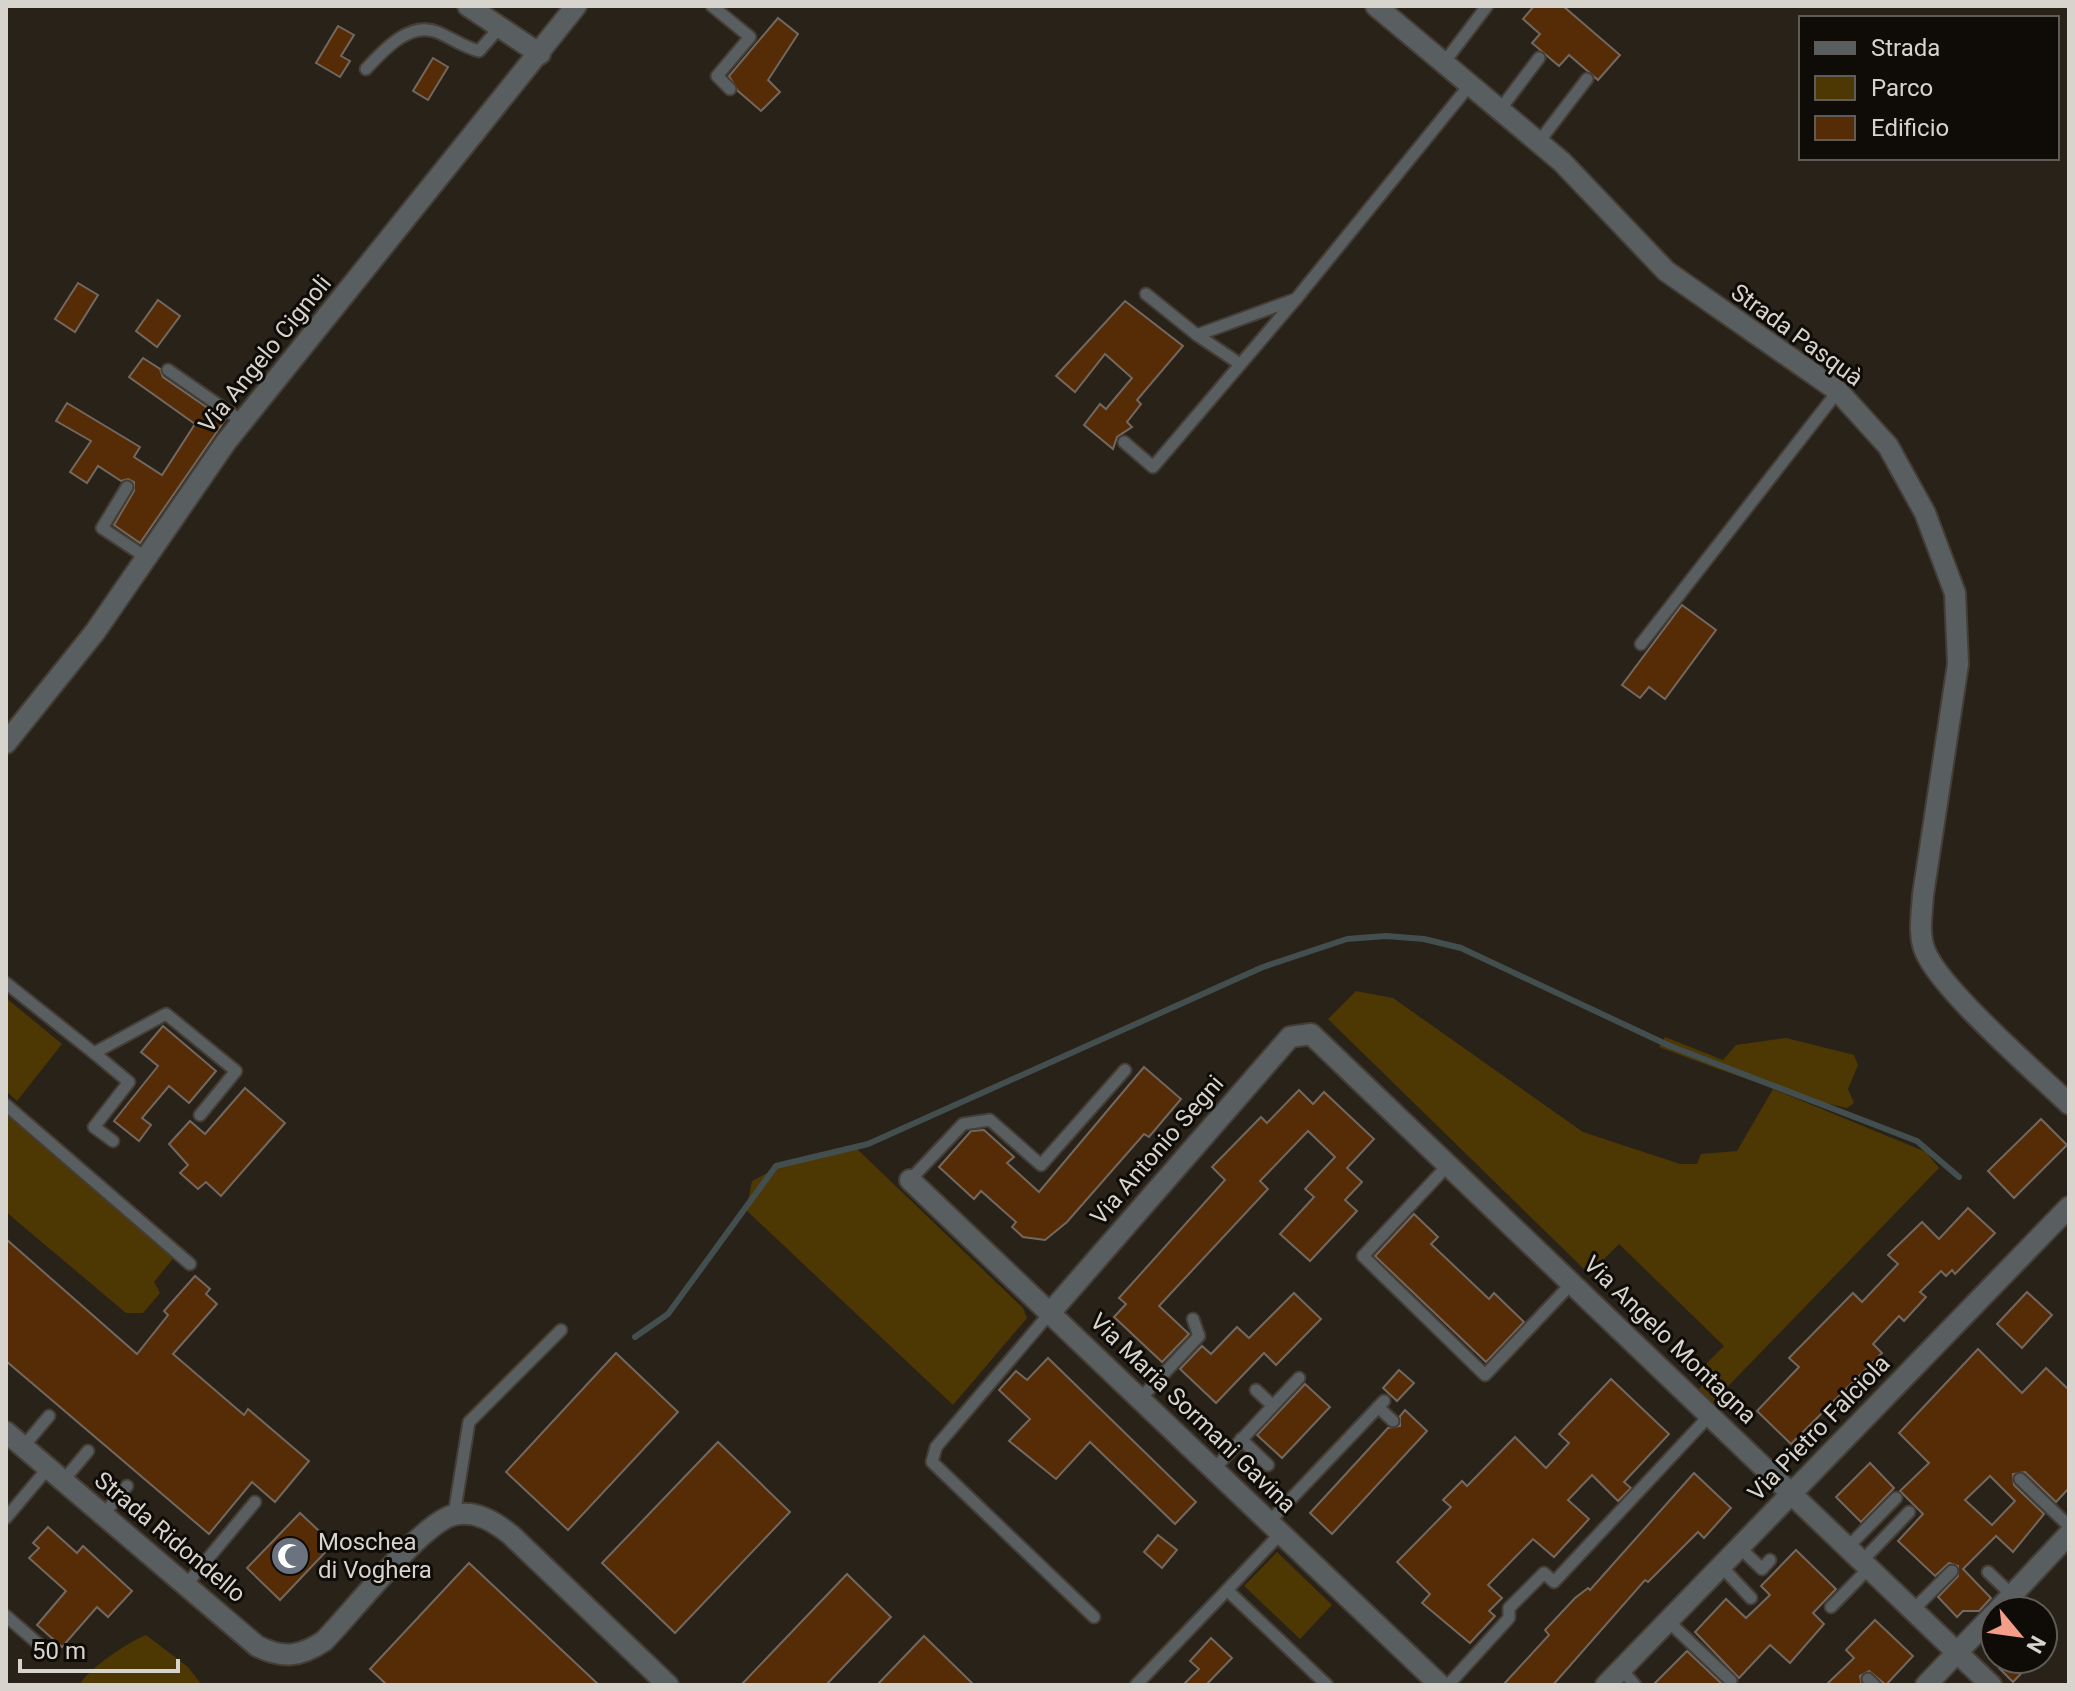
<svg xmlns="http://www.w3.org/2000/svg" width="2075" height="1691" viewBox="0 0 2075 1691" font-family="Roboto,sans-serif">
  <rect width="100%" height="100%" fill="#282219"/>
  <g fill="#4d3703">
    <path d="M1356,991L1393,998L1583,1132L1680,1164H1697L1701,1154L1737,1151L1773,1089L1926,1152L1939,1168L1712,1403L1698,1390L1712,1376L1706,1364L1724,1346L1619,1244L1589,1274L1328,1019Z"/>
    <path d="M6,998L62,1044L17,1101L6,1091Z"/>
    <path d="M1665,1037L1723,1060L1736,1045L1786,1038L1854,1055L1858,1065L1848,1089L1854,1103L1847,1108C1783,1094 1720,1070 1659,1047Z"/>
    <path d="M6,1114L175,1256L154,1282L160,1293L143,1313H126L6,1212Z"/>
    <path d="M856,1148L1023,1308L1027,1318L953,1405L746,1210L752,1181L779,1167Z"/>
    <path d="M1277,1552L1332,1605L1300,1639L1244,1586Z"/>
    <path d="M146,1635L188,1667L202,1685H79C88,1669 128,1642 146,1635Z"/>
  </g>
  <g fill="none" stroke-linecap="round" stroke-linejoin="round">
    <path stroke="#434e4e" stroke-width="6" d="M635,1337L668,1314L776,1166L868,1144L1263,967L1347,939L1386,936L1424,939L1461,948L1670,1046L1917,1141L1959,1177"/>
  </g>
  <g fill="#562c06" stroke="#736860" stroke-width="2" fill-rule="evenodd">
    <path d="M1534,6H1563L1620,55L1598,80L1569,55L1559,66L1532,43L1540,34L1523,19Z"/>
    <path d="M778,18L798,34L768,80L780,92L761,111L738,91L729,76Z"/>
    <path d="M338,26L354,35L341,56L350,61L340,77L316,63Z"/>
    <path d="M433,58L448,67L428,100L413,91Z"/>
    <path d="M78,283L98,295L75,332L55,319Z"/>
    <path d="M158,300L180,316L157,347L136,331Z"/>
    <path d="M1125,301L1183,346L1137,400L1141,404L1127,422L1132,427L1117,437L1113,449L1084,425L1100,404L1106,409L1132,378L1105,354L1075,392L1056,376Z"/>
    <path d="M143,358L160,369L163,377L225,420L140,543L114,525L134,491V482L128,479L121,481L98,466L87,483L70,472L91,441L56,421L67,403L140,447L134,457L162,475L195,424L129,377Z"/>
    <path d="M1682,605L1716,630L1665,699L1649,687L1640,698L1622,685Z"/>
    <path d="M163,1026L216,1071L189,1103L169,1086L142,1118L151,1125L139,1141L114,1121L158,1066L141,1052Z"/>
    <path d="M1144,1067L1181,1099L1149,1137L1144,1134L1067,1222L1045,1240L1023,1237L1012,1227L1016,1222L981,1191L974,1199L939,1167L971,1131L984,1130L1014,1157L1007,1163L1039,1192Z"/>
    <path d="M245,1088L285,1123L221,1196L206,1182L198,1189L180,1173L188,1165L169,1144L190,1121L205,1134Z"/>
    <path d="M1299,1090L1313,1104L1324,1092L1374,1139L1347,1168L1362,1182L1345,1200L1357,1211L1310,1261L1280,1234L1314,1197L1305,1189L1335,1157L1308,1131L1260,1181L1268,1189L1159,1306L1189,1334L1162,1362L1114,1317L1126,1304L1119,1298L1225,1180L1212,1167L1261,1117L1267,1123Z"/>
    <path d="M2041,1119L2067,1145L2014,1198L1988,1171Z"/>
    <path d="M1968,1208L1995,1233L1955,1274L1952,1270L1946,1276L1941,1271L1920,1292L1926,1297L1904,1321L1899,1316L1873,1344L1882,1353L1791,1444L1757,1411L1799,1367L1789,1358L1853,1293L1862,1302L1898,1264L1888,1255L1922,1222L1939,1239Z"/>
    <path d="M1414,1214L1438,1237L1431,1244L1489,1299L1494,1293L1524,1322L1486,1362L1375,1256Z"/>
    <path d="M6,1239L137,1354L168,1315L164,1311L195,1276L210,1289L206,1294L217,1304L173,1354L244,1415L248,1409L309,1461L275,1502L252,1482L209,1534L6,1361Z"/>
    <path d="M2027,1292L2052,1315L2022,1348L1997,1324Z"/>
    <path d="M1294,1293L1321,1319L1276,1365L1264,1353L1216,1403L1180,1369L1202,1346L1211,1354L1237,1327L1249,1338Z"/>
    <path d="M1978,1349L2022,1393L2046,1368L2069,1390V1488L2056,1502L2025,1472L2013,1474L2014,1485L2044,1514L2013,1552L1996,1536L1963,1569L1991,1598L1979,1611H1963L1957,1617L1938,1597L1958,1576V1566L1949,1563L1935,1576L1898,1541L1923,1514L1900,1491L1929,1463L1899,1433ZM1990,1476L2015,1501L1992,1525L1965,1500Z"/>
    <path d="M616,1353L678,1412L568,1530L506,1472Z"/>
    <path d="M1048,1358L1196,1502L1175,1524L1090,1442L1056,1479L1009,1441L1030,1419L999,1390L1016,1371L1027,1380Z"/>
    <path d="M1399,1370L1414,1383L1397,1401L1383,1388Z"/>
    <path d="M1611,1379L1669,1434L1624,1482L1631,1488L1618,1501L1592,1475L1568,1500L1589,1519L1554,1557L1533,1539L1488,1585L1502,1598L1489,1611L1495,1616L1470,1643L1422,1603L1430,1594L1397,1562L1451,1507L1443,1500L1462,1481L1467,1486L1515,1437L1546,1468L1569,1443L1559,1434Z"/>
    <path d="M1305,1384L1330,1407L1282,1458L1257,1435Z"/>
    <path d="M1405,1410L1427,1431L1332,1534L1310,1513L1388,1428L1400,1426V1416Z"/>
    <path d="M718,1442L790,1512L675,1633L602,1563Z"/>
    <path d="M1870,1463L1894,1488L1861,1522L1836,1497Z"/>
    <path d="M1694,1473L1731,1508L1704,1538L1698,1532L1648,1582L1645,1580L1553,1685H1503L1549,1635L1545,1630L1575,1598L1588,1588L1590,1590Z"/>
    <path d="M300,1513L333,1544L280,1600L247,1568Z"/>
    <path d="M48,1527L77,1553L83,1546L132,1591L108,1617L97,1607L62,1647L37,1625L66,1591L29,1558L39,1548L33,1543Z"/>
    <path d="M1158,1535L1177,1550L1162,1568L1144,1552Z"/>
    <path d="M1796,1550L1836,1589L1813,1613L1824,1624L1790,1663L1770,1645L1739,1678L1695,1632L1726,1599L1746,1618L1770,1595L1761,1586Z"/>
    <path d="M469,1563L599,1685H387L370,1669Z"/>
    <path d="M847,1574L891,1617L826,1685H741Z"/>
    <path d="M1875,1620L1913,1656L1886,1685L1869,1671L1860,1676L1862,1685H1826L1854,1658L1846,1650Z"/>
    <path d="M924,1636L974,1685H877Z"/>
    <path d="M1211,1638L1232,1658L1206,1685H1183L1199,1669L1190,1661Z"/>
    <path d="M1687,1651L1723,1685H1653Z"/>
    <path d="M2008,1659H2035L2013,1682L1999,1668Z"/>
  </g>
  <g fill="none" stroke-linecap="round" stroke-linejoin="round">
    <g stroke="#443e36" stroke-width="15">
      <g id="lane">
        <path d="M712,6L750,37L717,76L730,89"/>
        <path d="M1443,64L1487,6"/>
        <path d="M366,69C383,51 409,21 437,32C452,38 463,47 479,51L500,27"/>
        <path d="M1499,111L1539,58"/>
        <path d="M1538,143L1587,79"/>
        <path d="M1146,294L1197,335L1296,299"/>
        <path d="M1197,335L1240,364"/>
        <path d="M168,370L243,422"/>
        <path d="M1124,442L1153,467L1296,299L1468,87"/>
        <path d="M127,487L102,528L147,558"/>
        <path d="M1641,644L1838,391"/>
        <path d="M6,983L94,1053"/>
        <path d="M6,1105L190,1264"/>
        <path d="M113,1141L94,1127L129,1082L94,1053L166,1014L236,1071L200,1115"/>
        <path d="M1449,1164L1363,1256L1485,1375L1573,1282"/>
        <path d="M910,1180L963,1124L990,1120L1041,1165L1125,1070"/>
        <path d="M1050,1313L936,1447L932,1462L1094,1617"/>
        <path d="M1256,1390L1273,1406"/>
        <path d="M1140,1399L1199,1336L1193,1319"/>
        <path d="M1378,1407L1393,1421"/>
        <path d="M1241,1439L1268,1465"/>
        <path d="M23,1447L49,1416"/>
        <path d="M1214,1469L1299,1378"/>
        <path d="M2020,1479L2069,1526"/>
        <path d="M63,1481L88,1451"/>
        <path d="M103,1515L127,1486"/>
        <path d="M454,1515L469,1422L561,1330"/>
        <path d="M6,1518L48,1468"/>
        <path d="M1269,1522L1384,1401"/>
        <path d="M1281,1533L1227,1590L1327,1685"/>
        <path d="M1739,1547L1762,1569L1770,1560"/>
        <path d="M1847,1548L1896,1498"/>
        <path d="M1862,1561L1909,1512"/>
        <path d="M1721,1566L1751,1598"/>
        <path d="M1988,1572L2012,1595"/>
        <path d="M186,1585L255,1502"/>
        <path d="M1831,1607L1869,1568"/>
        <path d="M1913,1610L1952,1571"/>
        <path d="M6,1616L42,1647"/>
        <path d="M1668,1621L1731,1681"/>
        <path d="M1621,1669L1635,1685"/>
        <path d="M1868,1679L1874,1685"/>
        <path d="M1136,1685L1227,1590"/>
        <path d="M1448,1685L1509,1618V1608L1544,1573L1554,1582L1710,1415"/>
      </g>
    </g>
    <g stroke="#443e36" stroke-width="24">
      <g id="street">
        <path d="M468,6L540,54"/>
        <path d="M1376,6L1562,162L1666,271L1838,391L1888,446L1925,513L1955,593L1958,664L1923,895C1922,913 1918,934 1925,951C1940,989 2036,1072 2069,1104"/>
        <path d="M6,743L95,632L226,442L576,6"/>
        <path d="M910,1180L1440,1685"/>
        <path d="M1050,1313L1290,1037L1311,1034L1991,1685"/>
        <path d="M6,1432L257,1646C283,1659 300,1657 324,1641C351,1614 422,1522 454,1515C476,1510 495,1522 511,1535L668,1685"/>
        <path d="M1997,1611L2069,1534"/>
        <path d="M1606,1685L2069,1207"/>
        <path d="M1926,1685L1995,1613"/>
      </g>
    </g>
    <use href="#lane" stroke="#595f61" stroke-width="11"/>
    <use href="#street" stroke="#595f61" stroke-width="20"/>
  </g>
  <defs>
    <g id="mosque-disc" transform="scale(2)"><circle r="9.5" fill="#6b7280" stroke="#0f0c08"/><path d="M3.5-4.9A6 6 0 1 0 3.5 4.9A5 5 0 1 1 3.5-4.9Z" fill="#fff"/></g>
  </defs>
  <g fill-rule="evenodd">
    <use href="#mosque-disc" x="290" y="1556"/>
  </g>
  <g text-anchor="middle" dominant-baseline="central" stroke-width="6" stroke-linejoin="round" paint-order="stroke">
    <g font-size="24" fill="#d7d3cd" stroke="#0f0c08">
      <text transform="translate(1797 335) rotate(36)">Strada Pasquà</text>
      <text transform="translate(265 354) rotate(-51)">Via Angelo Cignoli</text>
      <text transform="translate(1157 1150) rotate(-49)">Via Antonio Segni</text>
      <text transform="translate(1670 1340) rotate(44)">Via Angelo Montagna</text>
      <text transform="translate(1193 1413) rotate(44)">Via Maria Sormani Gavina</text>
      <text transform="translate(1819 1428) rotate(-46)">Via Pietro Falciola</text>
      <text transform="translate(170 1537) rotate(40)">Strada Ridondello</text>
    </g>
    <g font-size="24" fill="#d7d3cd" stroke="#0f0c08" text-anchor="start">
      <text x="318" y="1542">Moschea<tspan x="318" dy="28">di Voghera</tspan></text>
    </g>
  </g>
  <rect width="2075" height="1691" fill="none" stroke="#d7d3cd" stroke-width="16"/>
  <rect x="1799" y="16" width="260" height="144" fill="#0f0c08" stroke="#5f5c57" stroke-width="2"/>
  <rect x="1815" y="42" width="40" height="12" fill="#595f61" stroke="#5f5c57" stroke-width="2"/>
  <text x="1871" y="56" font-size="24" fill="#d7d3cd">Strada</text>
  <rect x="1815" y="76" width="40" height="24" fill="#4d3703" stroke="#5f5c57" stroke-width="2"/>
  <text x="1871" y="96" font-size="24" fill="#d7d3cd">Parco</text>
  <rect x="1815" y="116" width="40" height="24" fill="#562c06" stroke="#5f5c57" stroke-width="2"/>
  <text x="1871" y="136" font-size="24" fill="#d7d3cd">Edificio</text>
  <g transform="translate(2019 1635) rotate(119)"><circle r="38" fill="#0f0c08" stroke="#5f5c57" stroke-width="2"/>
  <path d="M0-6L14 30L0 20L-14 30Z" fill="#f49e8a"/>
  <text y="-12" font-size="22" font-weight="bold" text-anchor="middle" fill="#d7d3cd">N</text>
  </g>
  <path d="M20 1659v12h158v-12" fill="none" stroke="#d7d3cd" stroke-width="4"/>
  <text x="32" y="1659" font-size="24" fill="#d7d3cd" stroke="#0f0c08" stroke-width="6" paint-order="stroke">50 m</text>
</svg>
